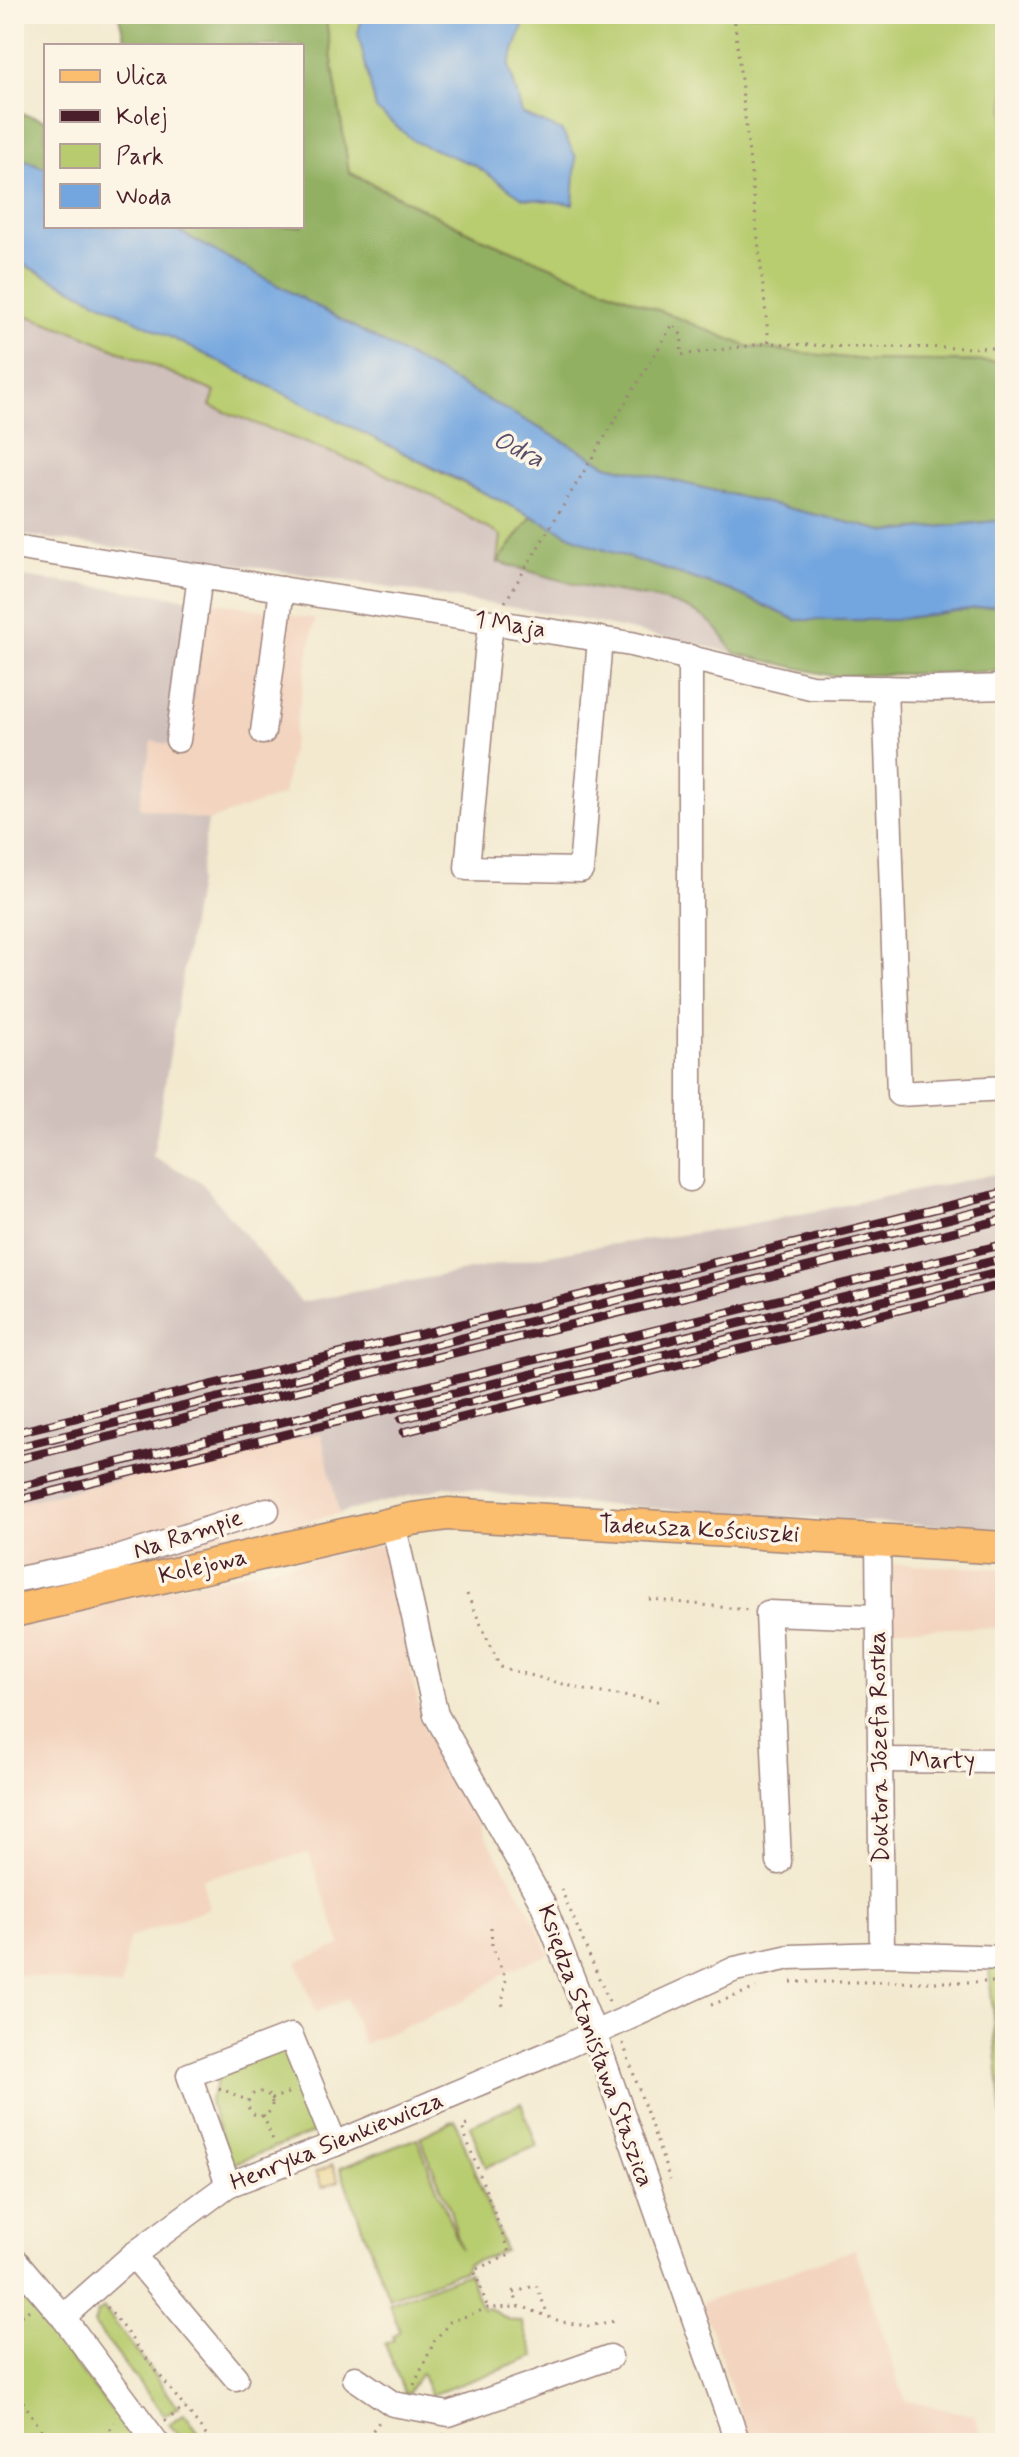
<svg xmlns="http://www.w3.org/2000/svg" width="1019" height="2457" viewBox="0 0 1019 2457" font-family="Mynerve,sans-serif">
  <rect width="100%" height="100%" fill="#fcf5e5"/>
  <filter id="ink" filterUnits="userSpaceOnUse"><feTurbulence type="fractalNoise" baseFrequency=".0125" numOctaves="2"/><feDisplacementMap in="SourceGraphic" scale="16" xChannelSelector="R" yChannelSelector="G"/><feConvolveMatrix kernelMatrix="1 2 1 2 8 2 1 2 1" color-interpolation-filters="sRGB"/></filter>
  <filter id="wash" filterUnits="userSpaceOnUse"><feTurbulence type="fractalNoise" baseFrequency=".006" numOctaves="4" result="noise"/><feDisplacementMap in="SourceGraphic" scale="32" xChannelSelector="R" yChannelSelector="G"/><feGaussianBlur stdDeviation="1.8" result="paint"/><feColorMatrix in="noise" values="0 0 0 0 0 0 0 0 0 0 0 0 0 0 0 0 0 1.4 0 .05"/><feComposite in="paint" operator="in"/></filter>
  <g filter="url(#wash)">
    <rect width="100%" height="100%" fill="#f2e9cf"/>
    <g fill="#f3d4bf">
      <path d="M209,601L315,619L283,795L208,821L139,808L152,740L185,748Z"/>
      <path d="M323,1432L340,1513L14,1597V1501Z"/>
      <path d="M382,1545L424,1730L528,1908L549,1954L507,1972L456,2005L364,2044L347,1999L316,2012L297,1962L341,1945L309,1853L202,1879L209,1908L129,1938L121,1987L14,1974V1625L155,1591Z"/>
      <path d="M891,1564L1005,1569V1628H893Z"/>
      <path d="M855,2249L905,2401L974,2415L984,2443H750L702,2303Z"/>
    </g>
    <g fill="#cfc0bb">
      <path d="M14,311L80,334L216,392L211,406L376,470L427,493L502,536L498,562L583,586L657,600L689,609L705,618L719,631L734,653L565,616L410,591L185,556L14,534Z"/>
      <path d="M14,576L209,601L186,748L152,741L139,807L208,821L153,1157L200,1181L301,1302L592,1247L739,1227L1005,1172V1529L868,1522L544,1501L449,1486L339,1513L321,1433L14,1504Z"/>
    </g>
    <g fill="#b8cc6f" stroke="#81764d" stroke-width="2">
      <path d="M325,14H1005V362L865,360L749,347L481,238L349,172Z"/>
      <path d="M14,260L316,408L440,472L532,516L498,562L501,536L427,493L376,470L210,406L215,392L80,334L14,311Z"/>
      <path d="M989,1969H1005V2151Z"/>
      <path d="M284,2048L318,2131L232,2164L209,2102L221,2072Z"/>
      <path d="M521,2103L537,2146L486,2167L470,2126Z"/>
      <path d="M455,2120L505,2251L467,2264L465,2270L389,2298L340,2168L417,2138L461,2249L450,2210L420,2137Z"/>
      <path d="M468,2273L482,2309L488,2308L510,2320L522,2322L535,2357L431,2395L421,2373L409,2392L405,2394L385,2344L394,2340L393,2336L400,2331L389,2303Z"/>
      <path d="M14,2288L121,2422L135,2443H14Z"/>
      <path d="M104,2308L178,2407L164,2415L94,2324L97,2313Z"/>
      <path d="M184,2413L207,2443H185L169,2424Z"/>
    </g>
    <g fill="#92b062" stroke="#6e6846" stroke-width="2">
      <path d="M118,14H325L349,173L481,238L749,347L865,360L1005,362V520L888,532L607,465L169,226H302V46H127Z"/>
      <path d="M14,112L46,120V168L14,156Z"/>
      <path d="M532,516L590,545L732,591L796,620H892L1005,604V671L832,676L734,653C725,639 716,625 702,616C669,596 624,595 588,587C558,581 528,570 498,562Z"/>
    </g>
    <path fill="#eeda9e" stroke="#9c7c64" stroke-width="2" d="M332,2165L339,2181L322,2188L316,2172Z"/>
    <g fill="#73a6df" stroke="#5e6285" stroke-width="2">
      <path d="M363,14H532L523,26L509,65L522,114L562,131L576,157L573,204L523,198L474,165L415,142L376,109L358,33Z"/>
      <path d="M14,156L46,168V226H169L607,465L888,532L1005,520V604L892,620H796L732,591L590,545L14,260Z"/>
    </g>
  </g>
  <g filter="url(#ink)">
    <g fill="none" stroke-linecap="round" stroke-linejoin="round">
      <g stroke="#9e847d" stroke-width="27">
        <g id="minor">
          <path d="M14,547L631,644L811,687L935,689L1005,687"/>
          <path d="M492,622L487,653L467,868L581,870L600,639"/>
          <path d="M885,688L899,1094L1005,1088"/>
          <path d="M263,732L282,589"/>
          <path d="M178,740L200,576"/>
          <path d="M690,1179V657"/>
          <path d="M393,1523L436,1715L542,1902L594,2033L738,2443"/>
          <path d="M878,1540L882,1954"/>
          <path d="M109,1561L267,1510"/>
          <path d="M14,1580L109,1561L113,1573"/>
          <path d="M880,1760L1005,1761"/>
          <path d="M779,1862L768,1613L878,1617"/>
          <path d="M228,2185L189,2075L291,2036L335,2144"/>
          <path d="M133,2255L236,2378"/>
          <path d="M14,2259L63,2317L157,2443"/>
          <path d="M63,2317L133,2255L228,2185L335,2144L560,2049L735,1969L790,1957L882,1954L1005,1958"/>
          <path d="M355,2378L393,2404L449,2414L610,2357"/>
        </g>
      </g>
      <g stroke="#9e847d" stroke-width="35">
        <path id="major" d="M14,1611L412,1519L448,1514L1005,1548"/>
      </g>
      <g stroke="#9e847d" stroke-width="3" stroke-dasharray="2 6" stroke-linecap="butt">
        <path d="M734,14L769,343L852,347L1005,348"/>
        <path d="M505,602L673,324L682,336L681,355L769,343"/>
        <path d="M467,1594L500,1667L589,1691L664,1702"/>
        <path d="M649,1599L748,1610"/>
        <path d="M561,1889L610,2004"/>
        <path d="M491,1927L492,1946L506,1979L502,2003L504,2008"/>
        <path d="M791,1982H1005"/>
        <path d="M998,1982V1995L1005,2013"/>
        <path d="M711,2005L756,1988"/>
        <path d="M623,2043L670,2180"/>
        <path d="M219,2088L249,2101"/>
        <circle cx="260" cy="2104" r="12"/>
        <path d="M271,2099L290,2092"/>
        <path d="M263,2115L275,2145"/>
        <path d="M467,2125L462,2127L510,2255L474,2270L487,2306"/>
        <path d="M513,2290L519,2308"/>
        <path d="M514,2293L536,2285L548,2315"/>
        <path d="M107,2307L212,2443"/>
        <path d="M14,2320L31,2309"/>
        <path d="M414,2385L435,2340L450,2322L488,2308L523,2307L562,2322L588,2326L615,2321"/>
        <path d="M14,2388L50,2443"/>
        <path d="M165,2421L185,2407"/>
        <path d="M442,2434L450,2443"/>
        <path d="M102,2443L114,2422"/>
        <path d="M363,2443L379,2422"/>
      </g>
      <use href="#minor" stroke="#fff" stroke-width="24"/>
      <use href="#major" stroke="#fbbd6e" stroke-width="32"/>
      <g stroke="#4a1f2b" stroke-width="9">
        <g id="rail">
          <path d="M401,1419L1005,1271"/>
          <path d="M404,1432L1005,1284"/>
          <path d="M14,1433L1005,1192"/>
          <path d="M14,1448L1005,1205"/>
          <path d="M14,1460L1005,1219"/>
          <path d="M14,1488L1005,1244"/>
          <path d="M14,1501L1005,1258"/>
        </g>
      </g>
      <use href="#rail" stroke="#fcf5e5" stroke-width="6" stroke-dasharray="18" stroke-linecap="butt"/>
    </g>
  </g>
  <g text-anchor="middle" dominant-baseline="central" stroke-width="7" stroke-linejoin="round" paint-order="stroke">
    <g font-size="24" fill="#4a1f2b" stroke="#fcf5e5">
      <text transform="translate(510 625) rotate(9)">1 Maja</text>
      <text transform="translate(699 1530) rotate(3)">Tadeusza Kościuszki</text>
      <text transform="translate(188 1535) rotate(-18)">Na Rampie</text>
      <text transform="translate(203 1567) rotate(-13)">Kolejowa</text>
      <text transform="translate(880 1747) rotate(-91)">Doktora Józefa Rostka</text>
      <text x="942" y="1761">Marty</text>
      <text transform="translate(595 2046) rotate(70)">Księdza Stanisława Staszica</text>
      <text transform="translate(337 2142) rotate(-22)">Henryka Sienkiewicza</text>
    </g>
    <g font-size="26" font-style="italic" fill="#584e6a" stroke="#fcf5e5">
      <text transform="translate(518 450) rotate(26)">Odra</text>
    </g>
  </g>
  <rect width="1019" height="2457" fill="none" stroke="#fcf5e5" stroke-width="48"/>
  <rect x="44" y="44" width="260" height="184" fill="#fcf5e5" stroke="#b59f9b" stroke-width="2"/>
  <rect x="60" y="70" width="40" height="12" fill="#fbbd6e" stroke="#b59f9b" stroke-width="2"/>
  <text x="116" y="84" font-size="24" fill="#4a1f2b">Ulica</text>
  <rect x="60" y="110" width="40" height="12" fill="#4a1f2b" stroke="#b59f9b" stroke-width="2"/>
  <text x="116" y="124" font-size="24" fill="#4a1f2b">Kolej</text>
  <rect x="60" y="144" width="40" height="24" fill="#b8cc6f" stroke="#b59f9b" stroke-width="2"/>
  <text x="116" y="164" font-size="24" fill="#4a1f2b">Park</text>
  <rect x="60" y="184" width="40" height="24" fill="#73a6df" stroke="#b59f9b" stroke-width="2"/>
  <text x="116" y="204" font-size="24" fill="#4a1f2b">Woda</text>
</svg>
